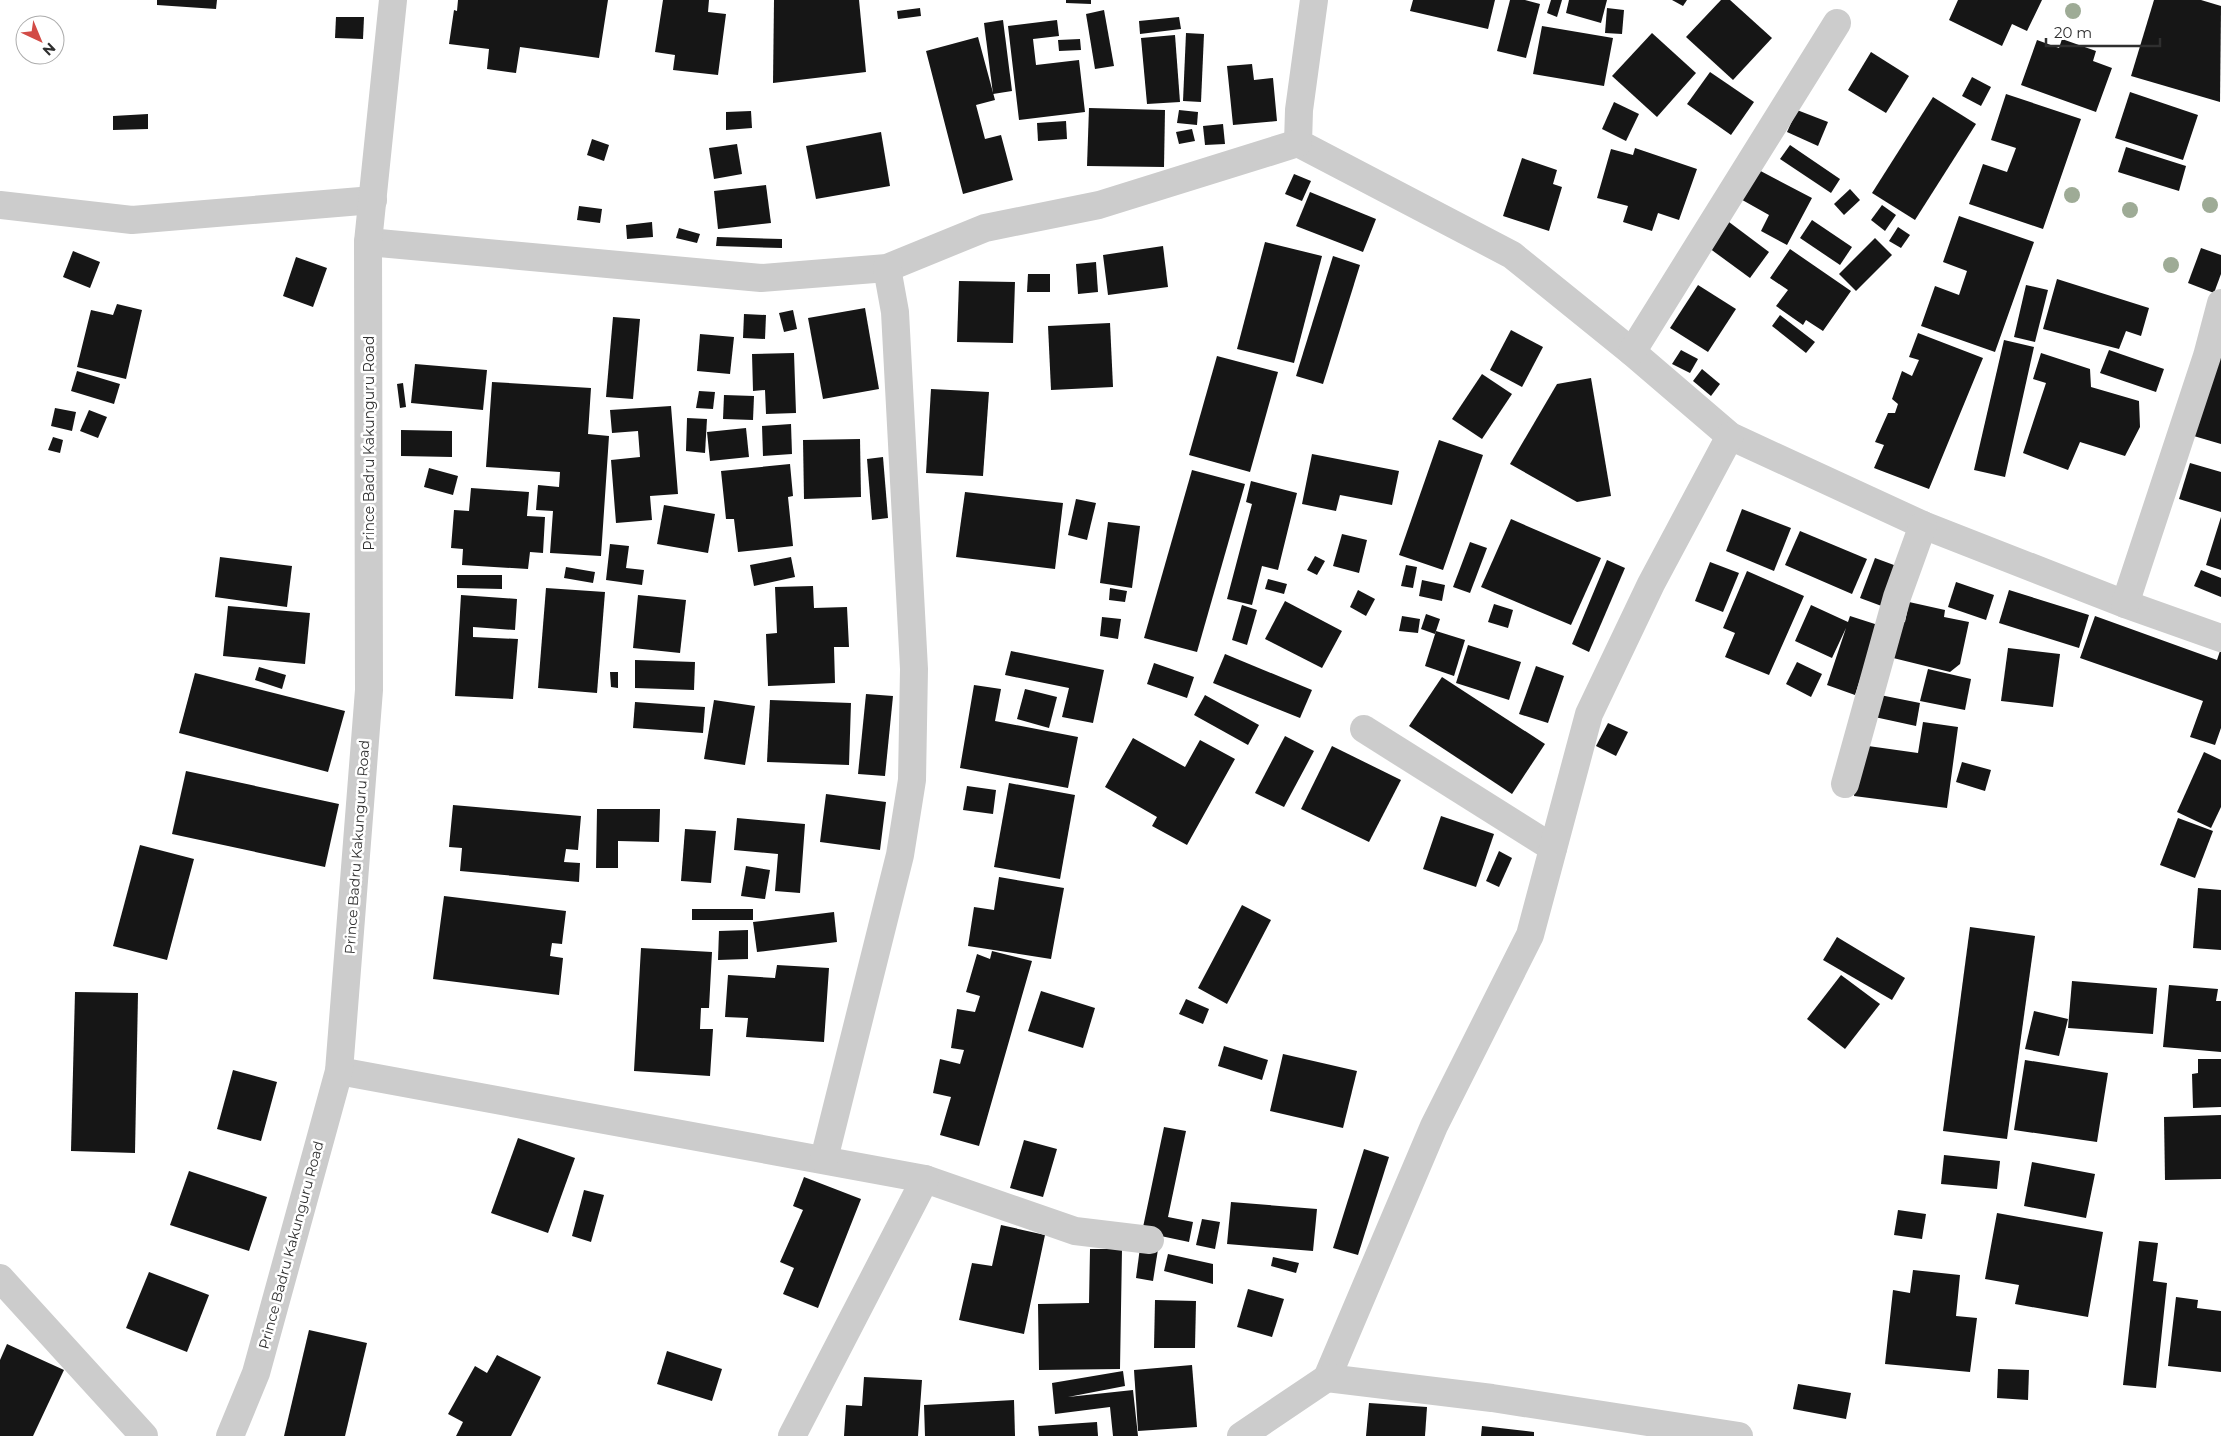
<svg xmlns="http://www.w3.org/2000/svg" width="2221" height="1436" viewBox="0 0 2221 1436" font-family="Montserrat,sans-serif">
  <rect width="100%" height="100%" fill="#fff"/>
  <g fill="#161616">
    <path d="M157,0H217L216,9L157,5Z"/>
    <path d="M458,0H608L599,58L520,47L516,73L487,69L489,49L449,44L454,10L457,11Z"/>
    <path d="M663,0H709L708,12L726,14L718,75L673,70L675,55L655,52Z"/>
    <path d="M774,0H859L866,72L773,83Z"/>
    <path d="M1066,0H1091V4L1066,3Z"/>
    <path d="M1413,0H1495L1488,29L1410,11Z"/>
    <path d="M1510,0H1525L1540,4L1526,58L1497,51Z"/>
    <path d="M1551,0H1562L1557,17L1547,13Z"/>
    <path d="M1569,0H1607L1601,23L1566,13Z"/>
    <path d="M1672,0H1687L1683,6Z"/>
    <path d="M1721,0H1730L1772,38L1733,80L1686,37Z"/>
    <path d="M1958,0H2042L2027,31L2012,24L2002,46L1949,20Z"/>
    <path d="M2154,0H2201L2221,6L2220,102L2131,76Z"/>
    <path d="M920,8L921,16L898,19L897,11Z"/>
    <path d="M1607,8L1624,10L1622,34L1605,33Z"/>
    <path d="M1104,10L1114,66L1095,69L1086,14Z"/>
    <path d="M336,17H364L363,39L335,38Z"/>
    <path d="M1179,17L1181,29L1140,34L1139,21Z"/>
    <path d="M1003,20L1012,91L993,94L984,23Z"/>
    <path d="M1057,20L1059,36L1033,39L1036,65L1079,60L1085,112L1019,120L1008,26Z"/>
    <path d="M1542,26L1613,38L1604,86L1533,74Z"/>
    <path d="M1186,33L1204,34L1201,102L1183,101Z"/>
    <path d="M1652,33L1696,73L1657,117L1612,76Z"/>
    <path d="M1175,35L1180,102L1147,104L1141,38Z"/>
    <path d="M978,37L995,100L976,105L985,139L1001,135L1013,180L963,194L926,51Z"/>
    <path d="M1080,39L1081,50L1059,51L1058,40Z"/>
    <path d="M2062,39L2096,51L2093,61L2112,68L2096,112L2021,85L2037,40L2059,48Z"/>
    <path d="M1871,52L1909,76L1886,113L1848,90Z"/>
    <path d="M1252,64L1254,80L1273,78L1277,121L1233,125L1227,66Z"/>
    <path d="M1710,72L1754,102L1731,135L1687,104Z"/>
    <path d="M1972,77L1991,87L1981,106L1962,96Z"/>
    <path d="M2130,92L2198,115L2183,160L2115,138Z"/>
    <path d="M2006,94L2081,119L2043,229L1969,204L1983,164L2007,172L2016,148L1991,140Z"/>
    <path d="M1933,97L1976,124L1915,220L1872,193Z"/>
    <path d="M1614,102L1639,114L1626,141L1602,129Z"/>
    <path d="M1089,108L1165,110L1164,167L1087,166Z"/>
    <path d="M1179,110L1198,112L1197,125L1177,123Z"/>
    <path d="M1797,110L1828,122L1818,146L1787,132Z"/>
    <path d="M751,111L752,128L726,130V112Z"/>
    <path d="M148,114V129L113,130V116Z"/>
    <path d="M1066,121L1067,139L1038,141L1037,123Z"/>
    <path d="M1223,124L1225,144L1205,145L1203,126Z"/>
    <path d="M1192,129L1195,141L1179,144L1176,132Z"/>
    <path d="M881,132L890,186L816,199L806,146Z"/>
    <path d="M592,139L609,145L604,161L587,155Z"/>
    <path d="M737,144L742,174L714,179L709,148Z"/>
    <path d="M1790,145L1840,179L1831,193L1780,159Z"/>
    <path d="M2126,147L2186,166L2179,191L2118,172Z"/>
    <path d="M1635,148L1697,169L1679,220L1658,213L1652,231L1623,222L1628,206L1597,198L1611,149L1633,155Z"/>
    <path d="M1522,158L1557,170L1553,184L1562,187L1549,231L1503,216Z"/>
    <path d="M1753,167L1812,198L1787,245L1761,231L1769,215L1737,197Z"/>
    <path d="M1294,174L1311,181L1302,201L1285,194Z"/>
    <path d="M766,185L771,223L718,229L714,191Z"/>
    <path d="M1850,189L1860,200L1844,215L1834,204Z"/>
    <path d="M1310,192L1376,219L1363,252L1296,226Z"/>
    <path d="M1882,205L1896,215L1885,231L1871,220Z"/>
    <path d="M579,206L602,209L600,223L577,220Z"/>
    <path d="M1959,216L2034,242L1995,352L1921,326L1935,286L1959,295L1967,271L1943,262Z"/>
    <path d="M1812,220L1852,247L1840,265L1800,238Z"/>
    <path d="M652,222L653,237L627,239L626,225Z"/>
    <path d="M1729,222L1769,252L1750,278L1709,248Z"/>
    <path d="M1898,227L1910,235L1901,248L1889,241Z"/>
    <path d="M679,228L700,234L697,243L676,238Z"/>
    <path d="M717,237L782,239V248L716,246Z"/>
    <path d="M1875,238L1892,255L1856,291L1839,274Z"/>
    <path d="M1265,242L1322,256L1294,363L1237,349Z"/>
    <path d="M1163,246L1168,287L1108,295L1103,255Z"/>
    <path d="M2201,248L2221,255V274L2214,293L2188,283Z"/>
    <path d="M1790,249L1851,291L1823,331L1806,320L1803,325L1776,306L1788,290L1770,278Z"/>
    <path d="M73,251L100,262L90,288L63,277Z"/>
    <path d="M1333,256L1360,265L1323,384L1296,376Z"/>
    <path d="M296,257L327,268L313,307L283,296Z"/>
    <path d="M1096,262L1098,292L1078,294L1076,264Z"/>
    <path d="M1028,274H1050V292H1027Z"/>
    <path d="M2057,279L2149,308L2141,336L2126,331L2119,349L2043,329Z"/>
    <path d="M959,281L1015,282L1013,343L957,342Z"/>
    <path d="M1698,285L1736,309L1708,352L1670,328Z"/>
    <path d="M2026,285L2048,290L2035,342L2014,337Z"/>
    <path d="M117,304L142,310L126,379L77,367L91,310L113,315Z"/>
    <path d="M865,308L879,389L823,399L808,318Z"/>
    <path d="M793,310L797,329L784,332L779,313Z"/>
    <path d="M744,314L766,315L765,339L743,338Z"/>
    <path d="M1780,315L1815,342L1806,353L1772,326Z"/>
    <path d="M613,317L640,319L633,399L606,397Z"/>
    <path d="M1110,323L1113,387L1051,390L1048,326Z"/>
    <path d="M1511,330L1543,347L1522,387L1490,370Z"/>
    <path d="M1918,333L1983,358L1929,489L1874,468L1884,445L1875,442L1888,413H1895L1898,404L1892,399L1902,371L1912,376L1919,360L1909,357Z"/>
    <path d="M700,334L734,337L730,374L697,371Z"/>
    <path d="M2004,340L2034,347L2005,477L1974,470Z"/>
    <path d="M1681,350L1698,359L1690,373L1672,364Z"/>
    <path d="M2109,350L2164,369L2156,392L2100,373Z"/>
    <path d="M794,353L796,413L766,414L765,390L753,391L752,354Z"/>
    <path d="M2041,353L2090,369L2091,387L2139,401L2140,427L2125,456L2080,442L2068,470L2023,453L2046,383L2033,379Z"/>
    <path d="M2221,355V444L2187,434Z"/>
    <path d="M1217,356L1278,372L1250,472L1189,455Z"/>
    <path d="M415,364L487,370L483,410L411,403Z"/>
    <path d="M1702,369L1720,384L1711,396L1693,381Z"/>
    <path d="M77,371L120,384L114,404L71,391Z"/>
    <path d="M1482,374L1512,394L1482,439L1452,419Z"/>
    <path d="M1591,378L1611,496L1577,502L1510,464L1557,384Z"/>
    <path d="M492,382L591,388L588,434L609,436L601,556L550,553L553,511L536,510L538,485L559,487L560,472L486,467Z"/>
    <path d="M403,383L406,407L400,408L397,384Z"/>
    <path d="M931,389L989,392L983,476L926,473Z"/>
    <path d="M699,391L715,392L713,409L696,408Z"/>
    <path d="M724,395L754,396L753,420L723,419Z"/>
    <path d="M671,406L678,494L650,496L652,520L616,523L611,460L640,457L638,431L612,433L610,410Z"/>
    <path d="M55,408L76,412L72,431L51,426Z"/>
    <path d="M89,410L107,417L98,438L80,431Z"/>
    <path d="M687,418L707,419L705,453L686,451Z"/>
    <path d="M791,424L792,454L763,456L762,426Z"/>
    <path d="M746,428L749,457L710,461L707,432Z"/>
    <path d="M401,430L452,431V457L401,456Z"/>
    <path d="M53,437L63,440L60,453L48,450Z"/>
    <path d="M860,439L861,497L804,499L803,440Z"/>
    <path d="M1439,440L1483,455L1443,570L1399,555Z"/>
    <path d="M1312,454L1399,471L1392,505L1340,495L1336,511L1302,504Z"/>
    <path d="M883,457L888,518L872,520L867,459Z"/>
    <path d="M2190,463L2221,472V512L2179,499Z"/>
    <path d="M790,464L793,496L788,497L793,546L738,552L734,519H726L721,471Z"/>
    <path d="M429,468L458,476L453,495L424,487Z"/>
    <path d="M1192,470L1245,484L1197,652L1144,638Z"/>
    <path d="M1251,481L1297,493L1278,570L1262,566L1252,605L1227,599L1252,504L1246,502Z"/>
    <path d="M471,488L529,492L527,516L545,517L543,553L530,552L528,569L462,565L463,549L451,548L454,510L469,511Z"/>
    <path d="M965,492L1063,503L1055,569L956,557Z"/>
    <path d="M1076,499L1096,503L1087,540L1068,535Z"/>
    <path d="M664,505L715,514L708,553L657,544Z"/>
    <path d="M1742,509L1791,528L1774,571L1726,551Z"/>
    <path d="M2221,517V570L2206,565Z"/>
    <path d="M1511,519L1601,558L1571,625L1481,587Z"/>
    <path d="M1108,522L1140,526L1132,588L1100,583Z"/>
    <path d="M1800,531L1867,559L1852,594L1785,565Z"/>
    <path d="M1342,534L1367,540L1359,573L1333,566Z"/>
    <path d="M1470,542L1487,548L1470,593L1453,587Z"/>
    <path d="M610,544L629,546L626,568L644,570L642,585L606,580Z"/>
    <path d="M1315,556L1325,561L1317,575L1307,570Z"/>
    <path d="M220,557L292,566L287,607L215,597Z"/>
    <path d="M791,557L795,577L754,586L750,565Z"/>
    <path d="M1875,558L1902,568L1887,608L1860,598Z"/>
    <path d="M1607,560L1625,568L1589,652L1572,644Z"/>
    <path d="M1710,562L1739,573L1723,612L1695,601Z"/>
    <path d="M1406,565L1417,567L1413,588L1401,586Z"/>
    <path d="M566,567L595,572L593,583L564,578Z"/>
    <path d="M2201,570L2221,578V597L2194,586Z"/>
    <path d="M1747,571L1804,596L1769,675L1725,657L1735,633L1723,628Z"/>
    <path d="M457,575H502V589L457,588Z"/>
    <path d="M1268,579L1287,584L1284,594L1265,589Z"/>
    <path d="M1422,580L1445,585L1442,601L1419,596Z"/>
    <path d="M1956,582L1994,595L1986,620L1948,607Z"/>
    <path d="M813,586L814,608L847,607L849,647H834L835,683L768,686L766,634L777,633L775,587Z"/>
    <path d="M546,588L605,592L597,693L538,688Z"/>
    <path d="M1110,588L1127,591L1125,602L1109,600Z"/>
    <path d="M1358,590L1375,599L1366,616L1350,607Z"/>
    <path d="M2009,590L2089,615L2079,648L1999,623Z"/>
    <path d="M461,595L517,599L515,630L473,627V637L518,639L513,699L455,696Z"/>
    <path d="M638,595L686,600L680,653L633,648Z"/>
    <path d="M1285,601L1342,631L1322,668L1265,639Z"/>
    <path d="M1909,602L1945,610L1944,617L1969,622L1960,664L1950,672L1881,655L1889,624L1905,622Z"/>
    <path d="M1494,604L1513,610L1508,628L1488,622Z"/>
    <path d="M1242,605L1257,610L1247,645L1232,640Z"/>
    <path d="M1811,605L1848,622L1850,616L1878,625L1855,695L1827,685L1846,628L1832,658L1795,641Z"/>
    <path d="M228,606L310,613L305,664L223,656Z"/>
    <path d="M1426,614L1440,619L1435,634L1421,629Z"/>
    <path d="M1402,616L1420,619L1418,633L1399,631Z"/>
    <path d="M2095,616L2217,660L2221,648V728L2215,745L2190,737L2203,701L2080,658Z"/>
    <path d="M1102,617L1121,619L1118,639L1100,636Z"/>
    <path d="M1436,631L1465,640L1454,676L1425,666Z"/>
    <path d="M1468,645L1521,662L1509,700L1456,683Z"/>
    <path d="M2008,648L2060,654L2053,707L2001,701Z"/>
    <path d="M1011,651L1104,670L1093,723L1062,717L1069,688L1005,675Z"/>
    <path d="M1225,654L1312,690L1300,718L1213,683Z"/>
    <path d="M635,660L695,662L694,690L635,688Z"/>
    <path d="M1797,662L1822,674L1811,697L1786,684Z"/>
    <path d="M1154,663L1194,677L1187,698L1147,684Z"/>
    <path d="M1536,666L1564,676L1548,723L1519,714Z"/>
    <path d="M259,667L286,675L282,689L255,680Z"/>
    <path d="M1928,669L1971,679L1965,710L1920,701Z"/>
    <path d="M610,672H618V688L611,687Z"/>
    <path d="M195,673L345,711L328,772L179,733Z"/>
    <path d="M1442,677L1545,744L1512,794L1409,726Z"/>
    <path d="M974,685L1001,689L995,721L1078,737L1068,788L960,768Z"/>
    <path d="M1025,689L1057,697L1049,728L1017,719Z"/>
    <path d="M866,694L893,696L885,776L858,774Z"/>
    <path d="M1875,694L1920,703L1916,726L1870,716Z"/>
    <path d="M1205,695L1259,725L1248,745L1194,715Z"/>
    <path d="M714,700L755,706L745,765L704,759Z"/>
    <path d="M770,700L851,703L849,765L767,762Z"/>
    <path d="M635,702L705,707L703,733L633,728Z"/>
    <path d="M1923,722L1958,727L1947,808L1854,796L1861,745L1918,753Z"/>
    <path d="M1608,723L1628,732L1616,756L1596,746Z"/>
    <path d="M1285,736L1314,751L1284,807L1255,793Z"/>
    <path d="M1133,738L1185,767L1200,740L1235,759L1187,845L1152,826L1157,817L1105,787Z"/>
    <path d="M1332,746L1401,780L1369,842L1301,809Z"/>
    <path d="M2204,752L2221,760V807L2211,828L2177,812Z"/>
    <path d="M1962,762L1991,770L1985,791L1956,782Z"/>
    <path d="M186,771L339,804L325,867L172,834Z"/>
    <path d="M1009,783L1075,795L1060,879L994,867Z"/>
    <path d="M967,786L996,790L993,814L963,810Z"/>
    <path d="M826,794L886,802L880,850L820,842Z"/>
    <path d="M453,805L581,816L578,850L566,849L564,862L580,863L579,882L460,871L462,848L449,847Z"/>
    <path d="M597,809H660L659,842L618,841V868H596Z"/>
    <path d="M1441,816L1494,834L1476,887L1423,869Z"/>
    <path d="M737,818L805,824L800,893L775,891L778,854L734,850Z"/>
    <path d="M2178,818L2213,831L2195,878L2160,865Z"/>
    <path d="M685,829L716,831L711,883L681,881Z"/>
    <path d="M140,845L194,859L167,960L113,946Z"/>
    <path d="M1499,851L1512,858L1499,887L1486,881Z"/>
    <path d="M746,866L770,870L765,899L741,896Z"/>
    <path d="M999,877L1064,888L1051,959L968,946L974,907L994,910Z"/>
    <path d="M2198,888L2221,890V950L2193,948Z"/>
    <path d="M444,896L566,911L562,944L552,943L550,956L563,958L559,995L433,979Z"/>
    <path d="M1242,905L1271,920L1227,1004L1198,988Z"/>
    <rect x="692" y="909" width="61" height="11"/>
    <path d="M834,912L837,942L757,952L753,922Z"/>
    <path d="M1970,927L2035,936L2007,1139L1943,1131Z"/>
    <path d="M748,930V959L718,960L719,931Z"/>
    <path d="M1837,937L1905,978L1892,1000L1823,960Z"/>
    <path d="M641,948L712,952L709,1008H701L700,1029H713L710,1076L634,1071Z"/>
    <path d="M992,951L1032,961L979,1146L940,1135L951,1097L933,1093L940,1059L960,1064L964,1050L951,1048L957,1009L975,1012L980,996L966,992L977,954L990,959Z"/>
    <path d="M777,965L829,968L824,1042L746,1037L748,1018L725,1017L728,975L775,978Z"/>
    <path d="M1841,975L1880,1004L1845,1049L1807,1019Z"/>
    <path d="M2072,981L2157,988L2153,1034L2068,1028Z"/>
    <path d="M2169,985L2218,989L2216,1001H2221V1052L2163,1047Z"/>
    <path d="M1041,991L1095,1008L1083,1048L1028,1031Z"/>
    <path d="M75,992L138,993L135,1153L71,1151Z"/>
    <path d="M1186,999L1209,1009L1203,1024L1179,1014Z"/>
    <path d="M2034,1011L2068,1019L2059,1056L2025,1049Z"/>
    <path d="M1224,1046L1268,1060L1262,1080L1218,1066Z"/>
    <path d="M1283,1054L1357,1071L1343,1128L1270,1111Z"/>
    <path d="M2198,1059H2221V1107L2193,1108L2192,1074L2198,1073Z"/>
    <path d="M2025,1060L2108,1073L2097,1142L2014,1130Z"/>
    <path d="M233,1070L277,1082L261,1141L217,1129Z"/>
    <path d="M2221,1115V1179L2165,1180L2164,1117Z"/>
    <path d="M1164,1127L1186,1131L1168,1217L1193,1222L1189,1242L1142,1232Z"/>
    <path d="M518,1138L575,1158L548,1233L491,1213Z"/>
    <path d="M1024,1140L1057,1149L1043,1197L1010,1188Z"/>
    <path d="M1364,1149L1389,1157L1358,1255L1333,1248Z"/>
    <path d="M1944,1155L2000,1161L1997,1189L1941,1184Z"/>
    <path d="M2032,1162L2095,1174L2086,1218L2024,1206Z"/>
    <path d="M189,1171L267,1197L249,1251L170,1225Z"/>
    <path d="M804,1177L861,1199L818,1308L783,1294L794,1268L780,1262L803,1210L793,1206Z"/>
    <path d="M584,1190L604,1195L591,1242L572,1236Z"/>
    <path d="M1231,1202L1317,1209L1313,1251L1227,1244Z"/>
    <path d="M1898,1210L1926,1214L1922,1239L1894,1235Z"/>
    <path d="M1997,1213L2103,1232L2088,1317L2015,1304L2019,1285L1985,1279Z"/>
    <path d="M1202,1219L1220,1222L1215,1249L1196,1245Z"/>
    <path d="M1001,1225L1045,1235L1024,1334L959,1320L972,1263L992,1266Z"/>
    <path d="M1141,1240L1159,1243L1153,1281L1136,1278Z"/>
    <path d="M2139,1241L2158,1243L2153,1281L2167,1283L2156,1388L2123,1385Z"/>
    <path d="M1090,1249H1122L1120,1369L1039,1370L1038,1304L1089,1303Z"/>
    <path d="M1168,1254L1213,1264V1284L1164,1271Z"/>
    <path d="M1273,1257L1299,1263L1296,1273L1271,1266Z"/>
    <path d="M1913,1270L1960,1275L1956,1316L1977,1318L1970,1372L1885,1364L1893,1290L1910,1293Z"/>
    <path d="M149,1272L209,1295L187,1352L126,1328Z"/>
    <path d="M1248,1289L1284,1299L1272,1337L1237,1327Z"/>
    <path d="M2176,1297L2198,1300L2197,1308L2221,1311V1372L2168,1366Z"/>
    <path d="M1155,1300L1196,1301L1195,1348H1154Z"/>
    <path d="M309,1330L367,1343L345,1436H284Z"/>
    <path d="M7,1344L64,1370L33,1436H0V1360Z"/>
    <path d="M667,1351L722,1369L712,1401L657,1384Z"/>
    <path d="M497,1355L541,1377L511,1436H456L463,1422L448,1414L475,1366L487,1373Z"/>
    <path d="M1192,1365L1197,1427L1138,1431L1134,1370Z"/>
    <path d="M1998,1369L2029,1370L2028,1400L1997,1398Z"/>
    <path d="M1123,1371L1125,1386L1068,1397L1133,1390L1138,1436H1113L1110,1407L1055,1414L1052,1383Z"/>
    <path d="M864,1377L922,1380L918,1436H844L846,1405L862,1406Z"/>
    <path d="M1798,1384L1851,1393L1846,1419L1793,1409Z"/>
    <path d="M1014,1400L1015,1436H925L924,1405Z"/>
    <path d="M1369,1403L1427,1407L1425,1436H1366Z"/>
    <path d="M1097,1422L1098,1436H1039L1038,1426Z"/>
    <path d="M1482,1426L1534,1432V1436H1481Z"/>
  </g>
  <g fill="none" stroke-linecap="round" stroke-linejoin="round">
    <g stroke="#ccc" stroke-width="28">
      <path d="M1314,0L1299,110L1298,143L1512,255L1632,352L1730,436L1923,525L2125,604L2221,638"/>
      <path d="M0,205L132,220L373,200"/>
      <path d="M368,242L761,278L887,268L985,228L1099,205L1298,143"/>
      <path d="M1632,352L1837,23"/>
      <path d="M2125,604L2207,356L2221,303"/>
      <path d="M1364,729L1553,848"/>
      <path d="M1845,784L1897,597L1923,525"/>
      <path d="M339,1071L925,1179L1075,1231L1150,1240"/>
      <path d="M824,1159L900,855L912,780L914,669L895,312L887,268"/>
      <path d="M0,1278L144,1436"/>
      <path d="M1327,1378L1434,1126L1530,935L1589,714L1651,584L1730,436"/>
      <path d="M230,1436L256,1373L339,1071L369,690L368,242L393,0"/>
      <path d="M792,1436L925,1179"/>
      <path d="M1241,1436L1327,1378L1492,1398L1739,1436"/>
    </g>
  </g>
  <g fill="#9eab96">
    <circle cx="2073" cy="11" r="8"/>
    <circle cx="2072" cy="195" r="8"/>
    <circle cx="2210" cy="205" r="8"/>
    <circle cx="2130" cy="210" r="8"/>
    <circle cx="2171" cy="265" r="8"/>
  </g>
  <g text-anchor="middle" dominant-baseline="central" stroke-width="5" stroke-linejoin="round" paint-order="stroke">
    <g font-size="14" fill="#2f2f2f" stroke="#fff">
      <text transform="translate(369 443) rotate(-90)">Prince Badru Kakunguru Road</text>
      <text transform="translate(357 847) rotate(-86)">Prince Badru Kakunguru Road</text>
      <text transform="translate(291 1245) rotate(-75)">Prince Badru Kakunguru Road</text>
    </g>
  </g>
  <g transform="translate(40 40) rotate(136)"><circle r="24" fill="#ffffff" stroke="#acacac"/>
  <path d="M0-4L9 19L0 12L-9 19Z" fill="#d24b46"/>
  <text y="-8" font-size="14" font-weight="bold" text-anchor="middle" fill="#2f2f2f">N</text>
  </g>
  <path d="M2046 38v8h114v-8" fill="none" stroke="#2f2f2f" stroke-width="2.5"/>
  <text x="2054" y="38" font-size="15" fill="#2f2f2f" stroke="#ffffff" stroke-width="4" paint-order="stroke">20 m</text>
</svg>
